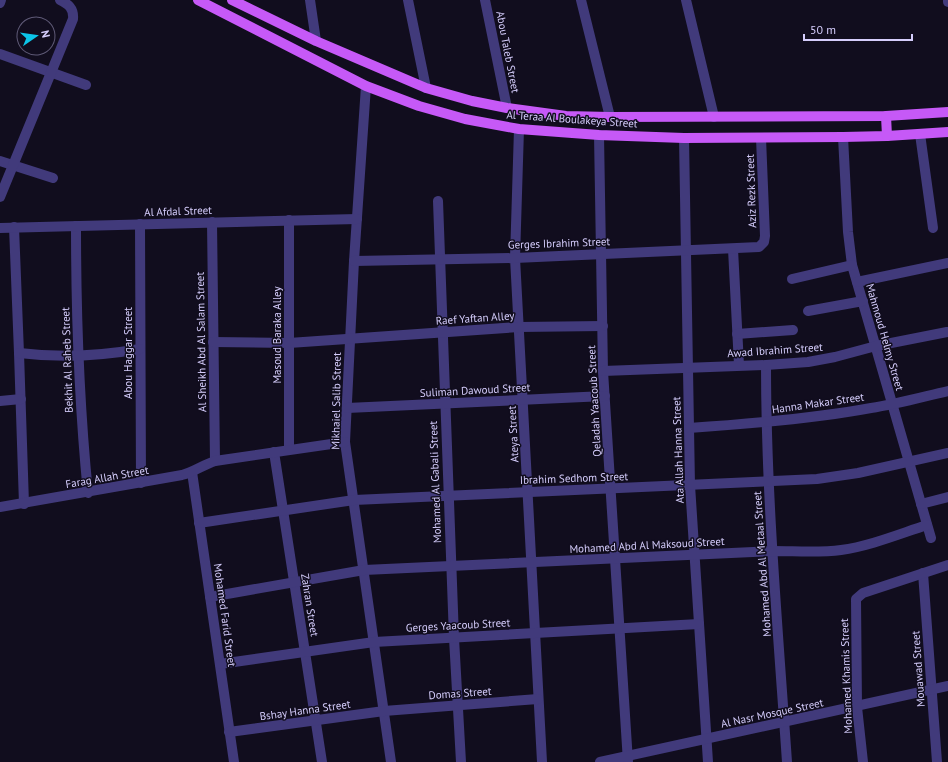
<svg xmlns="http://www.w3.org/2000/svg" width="948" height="762" viewBox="0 0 948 762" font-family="'PT Sans',sans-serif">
  <rect width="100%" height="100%" fill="#110d1e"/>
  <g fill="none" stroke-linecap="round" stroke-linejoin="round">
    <g stroke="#413a7b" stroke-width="10">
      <path d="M310,0L316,41"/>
      <path d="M408,0L426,88"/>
      <path d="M485,0L507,108"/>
      <path d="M581,0L610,117"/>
      <path d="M686,0L714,117"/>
      <path d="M948,0V2"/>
      <path d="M0,3L1,0"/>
      <path d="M0,54L86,85"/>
      <path d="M366,86L354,261L345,442L391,762"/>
      <path d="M519,129L515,258L542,762"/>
      <path d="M920,134L933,228"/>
      <path d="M599,135L603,371L628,762"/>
      <path d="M843,137L848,232L852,265L931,538"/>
      <path d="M684,138L690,485L708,762"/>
      <path d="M0,161L53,178"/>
      <path d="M0,197L73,19C74,8 68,4 60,0"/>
      <path d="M438,201L454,638L461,762"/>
      <path d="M289,220V449"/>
      <path d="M212,222L215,461"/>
      <path d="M140,224L141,483"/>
      <path d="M76,226C76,316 79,403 88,493"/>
      <path d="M14,227L19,353L24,504"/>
      <path d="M0,228L357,219"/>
      <path d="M733,249L739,365"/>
      <path d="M354,261L515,258L759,247L764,242L765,236L761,138"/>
      <path d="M792,279L852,265"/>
      <path d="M857,282L948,263"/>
      <path d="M808,311L863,301"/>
      <path d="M737,334L793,330"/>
      <path d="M213,342L289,343L519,327L603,326"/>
      <path d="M19,353C60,358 100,356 140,349"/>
      <path d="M766,365C766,497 778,630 787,762"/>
      <path d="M603,371L766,365L808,362L835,357L876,346L947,332"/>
      <path d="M0,401L21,399"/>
      <path d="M347,408L605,396"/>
      <path d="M689,428C750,424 811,419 871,408C897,404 922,397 948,391"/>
      <path d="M274,452L322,762"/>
      <path d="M192,472L234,762"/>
      <path d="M921,504L948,497"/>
      <path d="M0,507L182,475C194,472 203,465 215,461L345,442"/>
      <path d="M199,523L354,500L817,479L858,473L948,453"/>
      <path d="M923,573L937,762"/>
      <path d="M210,597L364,570L773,551C796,551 819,553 841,550C870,546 899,534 927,525"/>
      <path d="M220,664L374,642L699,624"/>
      <path d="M229,732L384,711L538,699"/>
      <path d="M600,762L948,686"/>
      <path d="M863,762L857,707L856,599L863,593L948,565"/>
    </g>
    <g stroke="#c659f7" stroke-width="10">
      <path d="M198,0L366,86L419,106L465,119L519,129L599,135L684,138L843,137L887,136L948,132"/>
      <path d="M232,0L316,41L426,88L472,101L507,108L566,116L610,117L886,116L948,112"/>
      <path d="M886,116L887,136"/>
    </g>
  </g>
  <g text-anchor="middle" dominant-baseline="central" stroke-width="3" stroke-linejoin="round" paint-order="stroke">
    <g font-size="11" fill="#d5cdfc" stroke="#110d1e">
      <text transform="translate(508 52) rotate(79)">Abou Taleb Street</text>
      <text transform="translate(572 119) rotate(4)">Al Teraa Al Boulakeya Street</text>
      <text transform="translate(751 191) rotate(-92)">Aziz Rezk Street</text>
      <text transform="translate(178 211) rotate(-2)">Al Afdal Street</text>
      <text transform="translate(559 243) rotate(-2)">Gerges Ibrahim Street</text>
      <text transform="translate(475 318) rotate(-4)">Raef Yaftan Alley</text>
      <text transform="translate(277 335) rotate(-90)">Masoud Baraka Alley</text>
      <text transform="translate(885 337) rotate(74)">Mahmoud Helmy Street</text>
      <text transform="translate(201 342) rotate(-91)">Al Sheikh Abd Al Salam Street</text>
      <text transform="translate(775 350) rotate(-4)">Awad Ibrahim Street</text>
      <text transform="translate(128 353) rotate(-90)">Abou Haggar Street</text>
      <text transform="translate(67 360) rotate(-92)">Bekhit Al Raheb Street</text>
      <text transform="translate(475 390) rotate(-3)">Suliman Dawoud Street</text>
      <text transform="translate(336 401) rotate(-89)">Mikhaiel Salib Street</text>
      <text transform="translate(594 401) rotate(-93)">Qeladah Yaacoub Street</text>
      <text transform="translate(818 403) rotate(-8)">Hanna Makar Street</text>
      <text transform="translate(513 434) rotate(-93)">Ateya Street</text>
      <text transform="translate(678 450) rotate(-92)">Ata Allah Hanna Street</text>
      <text transform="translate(107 477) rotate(-10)">Farag Allah Street</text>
      <text transform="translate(574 478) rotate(-2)">Ibrahim Sedhom Street</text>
      <text transform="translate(435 482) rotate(-92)">Mohamed Al Gabali Street</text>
      <text transform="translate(647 545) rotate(-3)">Mohamed Abd Al Maksoud Street</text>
      <text transform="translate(762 564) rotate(-94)">Mohamed Abd Al Metaal Street</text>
      <text transform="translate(310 605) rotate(81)">Zahran Street</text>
      <text transform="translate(225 615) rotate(82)">Mohamed Farid Street</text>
      <text transform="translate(458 625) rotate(-3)">Gerges Yaacoub Street</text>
      <text transform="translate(918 669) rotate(-94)">Mouawad Street</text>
      <text transform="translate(846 676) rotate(-92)">Mohamed Khamis Street</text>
      <text transform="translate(460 693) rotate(-4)">Domas Street</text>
      <text transform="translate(305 710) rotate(-8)">Bshay Hanna Street</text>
      <text transform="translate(772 713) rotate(-12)">Al Nasr Mosque Street</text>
    </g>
  </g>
  <g transform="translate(36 36) rotate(77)"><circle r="19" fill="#110d1e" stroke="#5f5a77"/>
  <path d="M0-3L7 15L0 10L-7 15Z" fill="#0cc5e9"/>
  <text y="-6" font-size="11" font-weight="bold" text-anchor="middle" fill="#d5cdfc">N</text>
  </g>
  <path d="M804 34v6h108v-6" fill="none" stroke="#d5cdfc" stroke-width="2"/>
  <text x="810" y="34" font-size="12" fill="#d5cdfc" stroke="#110d1e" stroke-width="3" paint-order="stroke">50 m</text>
</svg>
